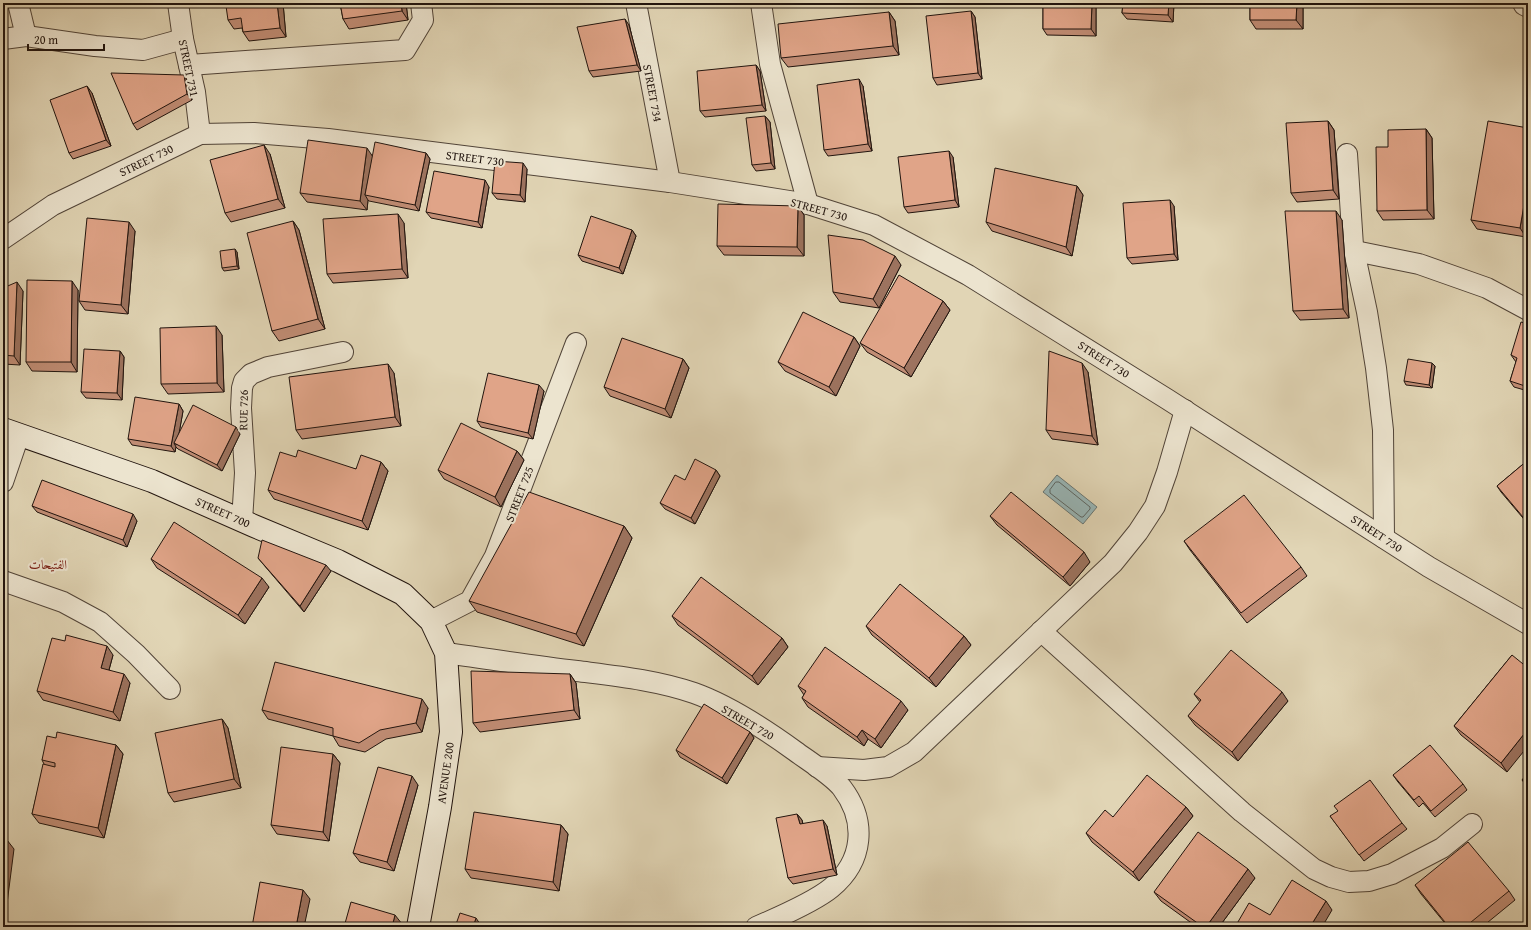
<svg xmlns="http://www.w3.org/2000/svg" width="1531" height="930" viewBox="0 0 1531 930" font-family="'Gentium Book Plus',Amiri,serif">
  <rect width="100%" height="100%" fill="#e1d5b5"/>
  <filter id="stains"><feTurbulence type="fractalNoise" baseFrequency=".005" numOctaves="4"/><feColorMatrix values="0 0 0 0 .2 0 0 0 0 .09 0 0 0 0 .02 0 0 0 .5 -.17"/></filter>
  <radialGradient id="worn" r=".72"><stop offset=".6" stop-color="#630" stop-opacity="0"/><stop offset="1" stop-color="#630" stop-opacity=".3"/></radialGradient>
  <path fill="#98b6b7" stroke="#687573" d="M1057,475L1097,507L1083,524L1043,492Z"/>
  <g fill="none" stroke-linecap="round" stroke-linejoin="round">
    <path stroke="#5c6562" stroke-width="1" d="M1056,482H1059L1090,507V509L1083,517H1081L1050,493V490Z"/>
    <g stroke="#514438" stroke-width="22">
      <g id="minor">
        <path d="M18,3L26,36"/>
        <path d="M178,3L183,39L195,92L200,134"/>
        <path d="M636,3L670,182"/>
        <path d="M761,3L770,64L808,204"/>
        <path d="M1523,3L1524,5L1528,7"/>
        <path d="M3,39L26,36L95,46L143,50L183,39"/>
        <path d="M189,65L405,50L423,20L421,3"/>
        <path d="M1347,154L1353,246L1367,312L1376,368L1383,430L1384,538"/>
        <path d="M3,239L53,205L200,134L254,133L328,139L670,182L808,204L874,225L968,275L1167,399L1429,567L1528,624"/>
        <path d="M1355,251L1419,264L1487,288L1528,310"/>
        <path d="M3,482L19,435"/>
        <path d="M242,521L245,473L241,408L242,388L244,381L251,374L268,367L343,352"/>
        <path d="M3,581L63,602L100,622L136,654L170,689"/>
        <path d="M431,621L470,601L495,556L576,343"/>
        <path d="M1041,631L1242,812L1314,869L1331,877L1349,882L1369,881L1392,874L1442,848L1472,824"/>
        <path d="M446,653C490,659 533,666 577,671C616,676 656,680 694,693C728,705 766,730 795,751C807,760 833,776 842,788C867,821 864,861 831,888C814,902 777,918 756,927"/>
        <path d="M817,767L864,770L888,767L914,752L1113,563L1138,532L1155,506L1167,472L1185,410"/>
      </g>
    </g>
    <g stroke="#21140e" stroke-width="24">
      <path id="secondary" d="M3,429L152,481L254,526L338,561L403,594L431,621L446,653L451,732L440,807L418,927"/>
    </g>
    <use href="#minor" stroke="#ece4cf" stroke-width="20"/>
    <use href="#secondary" stroke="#ece4cf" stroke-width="22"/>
  </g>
  <g fill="#c18d75" stroke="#21140e">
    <path d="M283,3L286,37L249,41L243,32L242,28L234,29L228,20Z"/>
    <path d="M340,3H406L408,20L349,29L343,19Z"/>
    <path d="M1043,3H1096V36L1047,35L1043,29Z"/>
    <path d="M1123,3H1174L1173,22L1127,19L1122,13Z"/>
    <path d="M1250,3H1303V29H1256L1250,20Z"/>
    <path d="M971,11L975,17L982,79L937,85L933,78Z"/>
    <path d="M889,12L895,21L899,55L788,67L781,58Z"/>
    <path d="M629,25L641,71L593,77L589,71Z"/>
    <path d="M756,65L760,71L766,111L705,117L700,111Z"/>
    <path d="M184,75L188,82L192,100L137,130L133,124Z"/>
    <path d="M863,86L872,151L828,156L824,150Z"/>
    <path d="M92,93L111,146L73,159L69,153Z"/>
    <path d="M765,116L770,122L775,169L756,171L752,165Z"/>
    <path d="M1328,121L1334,130L1339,199L1297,202L1291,193Z"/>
    <path d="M1528,128V228L1526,237L1477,229L1471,220Z"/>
    <path d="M1426,129L1432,138L1434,219L1383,220L1377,211L1388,147Z"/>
    <path d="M426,153L430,159L419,211L369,201L368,200L367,210L307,202L300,193L373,155Z"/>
    <path d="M270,154L285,208L231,222L225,213Z"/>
    <path d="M953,157L959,207L908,213L904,207Z"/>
    <path d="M527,169L525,202L497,199L492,193Z"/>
    <path d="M1077,186L1083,195L1072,256L992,231L986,222Z"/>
    <path d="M489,187L482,228L431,218L426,212Z"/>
    <path d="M798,206L804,215V256L724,255L717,246Z"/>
    <path d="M1174,206L1178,260L1132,264L1127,258Z"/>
    <path d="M1342,220L1349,318L1300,320L1293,311Z"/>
    <path d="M293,221L299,230L325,329L279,341L272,331Z"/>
    <path d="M404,223L408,278L333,283L327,274Z"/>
    <path d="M632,230L636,236L623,274L582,261L578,255Z"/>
    <path d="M135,231L128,314L85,310L79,301Z"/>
    <path d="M237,252L239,269L224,271L222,268Z"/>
    <path d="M901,265L879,308L840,302L833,292Z"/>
    <path d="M3,288L23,291L20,365L3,364Z"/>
    <path d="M78,290L77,372L32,371L26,362Z"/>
    <path d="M943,301L950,310L911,377L867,352L860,343Z"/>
    <path d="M1528,324V391L1514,387L1510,381L1516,362L1511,355Z"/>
    <path d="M222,335L224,392L168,394L161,384Z"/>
    <path d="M854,337L860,346L836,396L785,371L778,362Z"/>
    <path d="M120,351L124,357L122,400L86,398L81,392Z"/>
    <path d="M683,359L689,368L671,418L610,396L604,387Z"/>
    <path d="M1435,366L1432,388L1406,385L1404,381Z"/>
    <path d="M1088,372L1098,445L1052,439L1046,430Z"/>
    <path d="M394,373L401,426L302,439L296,430Z"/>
    <path d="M544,391L533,439L481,427L477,421Z"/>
    <path d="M179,404L183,411L179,433L240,434L222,471L178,449L176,447L175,452L132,445L128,439Z"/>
    <path d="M517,451L524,460L501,507L444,479L438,470Z"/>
    <path d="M296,457L356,469L381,462L388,471L368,530L274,499L268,490Z"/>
    <path d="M1528,460V524L1501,492L1497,486Z"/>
    <path d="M716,470L720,476L695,524L665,509L660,503L685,480Z"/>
    <path d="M32,506L137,521L127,547L37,512Z"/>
    <path d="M990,516L1090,562L1070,586L997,525Z"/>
    <path d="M624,526L632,538L584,646L477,612L469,601Z"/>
    <path d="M1184,541L1301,567L1307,576L1247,623L1190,550Z"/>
    <path d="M258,558L331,571L304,612L263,564Z"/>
    <path d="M151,559L269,587L245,624L157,568Z"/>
    <path d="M672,616L782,638L788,647L758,685L678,625Z"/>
    <path d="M866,626L964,636L971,645L936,687L872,635Z"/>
    <path d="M113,655L109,670L130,683L120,721L43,700L37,691Z"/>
    <path d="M1512,655L1507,772L1461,735L1454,726Z"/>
    <path d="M570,674L576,683L580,719L480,732L473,723Z"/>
    <path d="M798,686L908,710L881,748L868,739L864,746L808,707L802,698L804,695Z"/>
    <path d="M1194,694L1288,701L1238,761L1195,725L1188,716L1200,702Z"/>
    <path d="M428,708L422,732L386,739L365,752L339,746L333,736L268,719L262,710Z"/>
    <path d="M222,719L228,728L241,788L174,802L168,793Z"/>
    <path d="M750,732L754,738L727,784L680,757L676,750Z"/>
    <path d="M56,738L116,745L123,754L104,838L39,823L32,814L44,764L42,760Z"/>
    <path d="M333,754L340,763L329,841L277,834L271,825Z"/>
    <path d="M1528,773V788L1522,780Z"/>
    <path d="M1393,775L1463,784L1467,790L1435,817L1423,803L1419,807L1398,782Z"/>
    <path d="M418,785L394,871L360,862L353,853Z"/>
    <path d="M1186,807L1193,816L1139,881L1092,842L1086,833L1113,817Z"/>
    <path d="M797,814L802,820L803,824L827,826L837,875L793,884L788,878Z"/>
    <path d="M1330,816L1402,823L1407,829L1364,861Z"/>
    <path d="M561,825L568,834L559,891L471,878L465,869Z"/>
    <path d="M1255,878L1219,927H1197L1161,901L1154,892Z"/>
    <path d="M1415,885L1509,891L1515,900L1482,927H1448L1421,894Z"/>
  </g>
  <g fill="#9d735f" stroke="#21140e">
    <path d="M277,3H283L286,37L280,28Z"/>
    <path d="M401,3H406L408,20L402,11Z"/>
    <path d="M1092,3H1096V36L1091,29Z"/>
    <path d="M1169,3H1174L1173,22L1168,15Z"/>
    <path d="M1297,3H1303V29L1296,20Z"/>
    <path d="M971,11L975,17L982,79L978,73Z"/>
    <path d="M889,12L895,21L899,55L893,46Z"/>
    <path d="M625,19L629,25L641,71L637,65Z"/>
    <path d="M756,65L760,71L766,111L762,105Z"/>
    <path d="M184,75L188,82L192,100L187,94Z"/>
    <path d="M859,79L863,86L872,151L868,144Z"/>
    <path d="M87,86L92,93L111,146L106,140Z"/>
    <path d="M765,116L770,122L775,169L771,163Z"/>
    <path d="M1328,121L1334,130L1339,199L1333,190Z"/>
    <path d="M1426,129L1432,138L1434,219L1427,210Z"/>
    <path d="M264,145L270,154L285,208L278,199Z"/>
    <path d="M367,148L373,157L365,195L368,200L367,210L360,201Z"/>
    <path d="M949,151L953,157L959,207L955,200Z"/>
    <path d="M426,153L430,159L419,211L415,205Z"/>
    <path d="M523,163L527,169L525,202L520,195Z"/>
    <path d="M485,180L489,187L482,228L478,222Z"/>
    <path d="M1528,182V228L1526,237L1520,228Z"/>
    <path d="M1077,186L1083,195L1072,256L1066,247Z"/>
    <path d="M1170,200L1174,206L1178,260L1174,254Z"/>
    <path d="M798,206L804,215V256L797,247Z"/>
    <path d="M1336,211L1342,220L1349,318L1343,309Z"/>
    <path d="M398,214L404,223L408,278L402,269Z"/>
    <path d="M293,221L299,230L325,329L318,319Z"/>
    <path d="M129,222L135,231L128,314L121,305Z"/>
    <path d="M632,230L636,236L623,274L619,268Z"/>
    <path d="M235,249L237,252L239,269L237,266Z"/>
    <path d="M895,256L901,265L879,308L873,299Z"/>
    <path d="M72,281L78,290L77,372L71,362Z"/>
    <path d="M17,282L23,291L20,365L14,356Z"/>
    <path d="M943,301L950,310L911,377L904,368Z"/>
    <path d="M216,326L222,335L224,392L217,383Z"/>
    <path d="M854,337L860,346L836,396L829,387Z"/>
    <path d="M120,351L124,357L122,400L117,393Z"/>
    <path d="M683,359L689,368L671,418L665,409Z"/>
    <path d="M1082,363L1088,372L1098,445L1092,436Z"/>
    <path d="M1432,363L1435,366L1432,388L1429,385Z"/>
    <path d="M388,364L394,373L401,426L395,417Z"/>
    <path d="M539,385L544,391L533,439L528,433Z"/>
    <path d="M179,404L183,411L177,445L174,443L176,447L175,452L171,446Z"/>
    <path d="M236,427L240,434L222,471L217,465Z"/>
    <path d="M517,451L524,460L501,507L495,497Z"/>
    <path d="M381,462L388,471L368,530L362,521Z"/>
    <path d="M716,470L720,476L695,524L691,518Z"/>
    <path d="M133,514L137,521L127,547L123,540Z"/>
    <path d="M624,526L632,538L584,646L576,634Z"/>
    <path d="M1084,552L1090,562L1070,586L1063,577Z"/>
    <path d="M326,565L331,571L304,612L300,606Z"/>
    <path d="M262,578L269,587L245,624L238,615Z"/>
    <path d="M964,636L971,645L936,687L929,678Z"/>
    <path d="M782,638L788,647L758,685L752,676Z"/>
    <path d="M107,646L113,655L107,677L101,668Z"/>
    <path d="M124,674L130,683L120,721L113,712Z"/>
    <path d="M570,674L576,683L580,719L574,710Z"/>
    <path d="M1282,692L1288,701L1238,761L1232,752Z"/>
    <path d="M422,699L428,708L422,732L416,723Z"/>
    <path d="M901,701L908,710L881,748L875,739Z"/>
    <path d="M222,719L228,728L241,788L234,779Z"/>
    <path d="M1528,729V746L1507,772L1501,763Z"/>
    <path d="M862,730L868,739L864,746L857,737Z"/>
    <path d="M750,732L754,738L727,784L722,778Z"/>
    <path d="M116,745L123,754L104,838L98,828Z"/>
    <path d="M333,754L340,763L329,841L323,832Z"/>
    <path d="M412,776L418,785L394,871L387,862Z"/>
    <path d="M1186,807L1193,816L1139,881L1133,872Z"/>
    <path d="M797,814L802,820L804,830L800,824Z"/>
    <path d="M823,820L827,826L837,875L833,869Z"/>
    <path d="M561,825L568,834L559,891L553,882Z"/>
    <path d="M7,840L14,849L4,927H3V874Z"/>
    <path d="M1248,869L1255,878L1219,927H1206Z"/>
    <path d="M303,890L310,899L304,927H296Z"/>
    <path d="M1326,901L1332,910L1322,927H1310Z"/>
    <path d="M395,915L402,924L401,927H392Z"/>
    <path d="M476,918L480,924L479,927H473Z"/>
  </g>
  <g fill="#e0a488" stroke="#21140e">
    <path d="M253,3H277L280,28L243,32L241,18L228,20L226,6Z"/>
    <path d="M340,3H401L402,11L343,19Z"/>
    <path d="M1043,3H1092L1091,29H1043Z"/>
    <path d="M1123,3H1169L1168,15L1122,13Z"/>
    <path d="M1250,3H1297L1296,20H1250Z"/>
    <path d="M971,11L978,73L933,78L926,16Z"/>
    <path d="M889,12L893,46L781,58L778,24Z"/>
    <path d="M625,19L637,65L589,71L577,27Z"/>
    <path d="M756,65L762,105L700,111L697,71Z"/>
    <path d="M111,73L184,75L187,94L133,124Z"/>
    <path d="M859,79L868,144L824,150L817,85Z"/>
    <path d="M87,86L106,140L69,153L50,100Z"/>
    <path d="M765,116L771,163L752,165L746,118Z"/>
    <path d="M1328,121L1333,190L1291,193L1286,123Z"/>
    <path d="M1488,121L1528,128V182L1520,228L1471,220Z"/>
    <path d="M1426,129L1427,210L1377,211L1376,147H1388V130Z"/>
    <path d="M308,140L367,148L360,201L300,193Z"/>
    <path d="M375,142L426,153L415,205L365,195Z"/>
    <path d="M264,145L278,199L225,213L210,160Z"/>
    <path d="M949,151L955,200L904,207L898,157Z"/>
    <path d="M495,161L523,163L520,195L492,193Z"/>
    <path d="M995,168L1077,186L1066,247L986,222Z"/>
    <path d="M434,171L485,180L478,222L426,212Z"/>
    <path d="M1170,200L1174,254L1127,258L1123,203Z"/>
    <path d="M718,204L798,206L797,247L717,246Z"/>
    <path d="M1285,211H1336L1343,309L1293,311Z"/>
    <path d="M398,214L402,269L327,274L323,219Z"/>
    <path d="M591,216L632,230L619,268L578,255Z"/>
    <path d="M87,218L129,222L121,305L79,301Z"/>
    <path d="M293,221L318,319L272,331L247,233Z"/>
    <path d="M828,235L863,240L895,256L873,299L833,292Z"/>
    <path d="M235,249L237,266L222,268L220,251Z"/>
    <path d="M899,275L943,301L904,368L860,343Z"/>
    <path d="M27,280L72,281L71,362H26Z"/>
    <path d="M17,282L14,356L3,355V288Z"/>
    <path d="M803,312L854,337L829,387L778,362Z"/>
    <path d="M1521,322L1528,324V387L1510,381L1517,358L1511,355Z"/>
    <path d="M216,326L217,383L161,384L160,328Z"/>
    <path d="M622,338L683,359L665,409L604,387Z"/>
    <path d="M84,349L120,351L117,393L81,392Z"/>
    <path d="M1049,351L1082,363L1092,436L1046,430Z"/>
    <path d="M1408,359L1432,363L1429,385L1404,381Z"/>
    <path d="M388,364L395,417L296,430L289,377Z"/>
    <path d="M488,373L539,385L528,433L477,421Z"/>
    <path d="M135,397L179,404L171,446L128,439Z"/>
    <path d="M193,405L236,427L217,465L174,443Z"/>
    <path d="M461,423L517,451L495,497L438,470Z"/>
    <path d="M298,450L356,469L361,455L381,462L362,521L268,490L280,452L296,457Z"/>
    <path d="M695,459L716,470L691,518L660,503L675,475L685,480Z"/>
    <path d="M1528,460V523L1497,486Z"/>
    <path d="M42,480L133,514L123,540L32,506Z"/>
    <path d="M529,492L624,526L576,634L469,601Z"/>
    <path d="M1011,492L1084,552L1063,577L990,516Z"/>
    <path d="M1244,495L1301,567L1241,613L1184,541Z"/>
    <path d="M174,522L262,578L238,615L151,559Z"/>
    <path d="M262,540L326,565L300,606L258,558Z"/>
    <path d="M701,577L782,638L752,676L672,616Z"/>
    <path d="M900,584L964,636L929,678L866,626Z"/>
    <path d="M66,635L107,646L101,668L124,674L113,712L37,691L52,638L65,641Z"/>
    <path d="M825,647L901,701L875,739L862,730L857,737L802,698L806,691L798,686Z"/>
    <path d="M1231,650L1282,692L1232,752L1188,716L1201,700L1194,694Z"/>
    <path d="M1512,655L1528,668V729L1501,763L1454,726Z"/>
    <path d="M275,662L422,699L416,723L380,730L359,743L333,736V728L262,710Z"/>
    <path d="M471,671L570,674L574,710L473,723Z"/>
    <path d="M704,704L750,732L722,778L676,750Z"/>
    <path d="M222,719L234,779L168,793L155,733Z"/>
    <path d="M57,732L116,745L98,828L32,814L43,764L55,767V763L42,760L47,736L56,738Z"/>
    <path d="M1430,745L1463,784L1431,811L1419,796L1414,800L1393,775Z"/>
    <path d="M281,747L333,754L323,832L271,825Z"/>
    <path d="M378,767L412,776L387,862L353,853Z"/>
    <path d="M1528,773V784L1522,780Z"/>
    <path d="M1147,775L1186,807L1133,872L1086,833L1105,810L1113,817Z"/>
    <path d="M1370,780L1402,823L1359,855L1330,816L1338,811L1334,806Z"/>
    <path d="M474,812L561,825L553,882L465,869Z"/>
    <path d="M797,814L800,824L823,820L833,869L788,878L776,818Z"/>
    <path d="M1198,832L1248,869L1206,927H1203L1154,892Z"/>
    <path d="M3,840H7L3,874Z"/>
    <path d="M1468,842L1509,891L1465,927H1449L1415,885Z"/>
    <path d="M1292,880L1326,901L1310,927H1235L1249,903L1270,915Z"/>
    <path d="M260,882L303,890L296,927H252Z"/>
    <path d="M351,902L395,915L392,927H344Z"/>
    <path d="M460,913L476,918L473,927H455Z"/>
    <path d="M1341,924L1346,927H1339Z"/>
  </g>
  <g text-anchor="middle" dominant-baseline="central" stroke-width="4" stroke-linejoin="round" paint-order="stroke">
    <g font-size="12" fill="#21140e" stroke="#ece4cf">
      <text transform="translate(189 68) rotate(78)">STREET 731</text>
      <text transform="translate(653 93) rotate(79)">STREET 734</text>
      <text transform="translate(475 158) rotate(7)">STREET 730</text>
      <text transform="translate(146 160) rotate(-26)">STREET 730</text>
      <text transform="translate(819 209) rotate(15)">STREET 730</text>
      <text transform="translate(1104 359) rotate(32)">STREET 730</text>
      <text transform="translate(243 410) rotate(-89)">RUE 726</text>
      <text transform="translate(519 494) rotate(-69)">STREET 725</text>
      <text transform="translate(223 512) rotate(24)">STREET 700</text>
      <text transform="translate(1377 533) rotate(33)">STREET 730</text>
      <text transform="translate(748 722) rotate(30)">STREET 720</text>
      <text transform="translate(445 773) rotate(-82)">AVENUE 200</text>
    </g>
    <g font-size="13" fill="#7a1f14" stroke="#ece4cf">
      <text x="48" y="564">الفتيحات</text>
    </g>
  </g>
  <rect width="1531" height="930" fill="none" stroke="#e1d5b5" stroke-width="16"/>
  <rect x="4" y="4" width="1523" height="922" fill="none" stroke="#21140e" stroke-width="2"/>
  <rect x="8" y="8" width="1515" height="914" fill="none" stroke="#21140e"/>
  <path d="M28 44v6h76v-6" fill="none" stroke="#21140e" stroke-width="2"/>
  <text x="34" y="44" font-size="12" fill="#21140e" stroke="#ece4cf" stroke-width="3" paint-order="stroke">20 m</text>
  <rect width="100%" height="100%" filter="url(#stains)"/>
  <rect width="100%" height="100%" fill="url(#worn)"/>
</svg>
